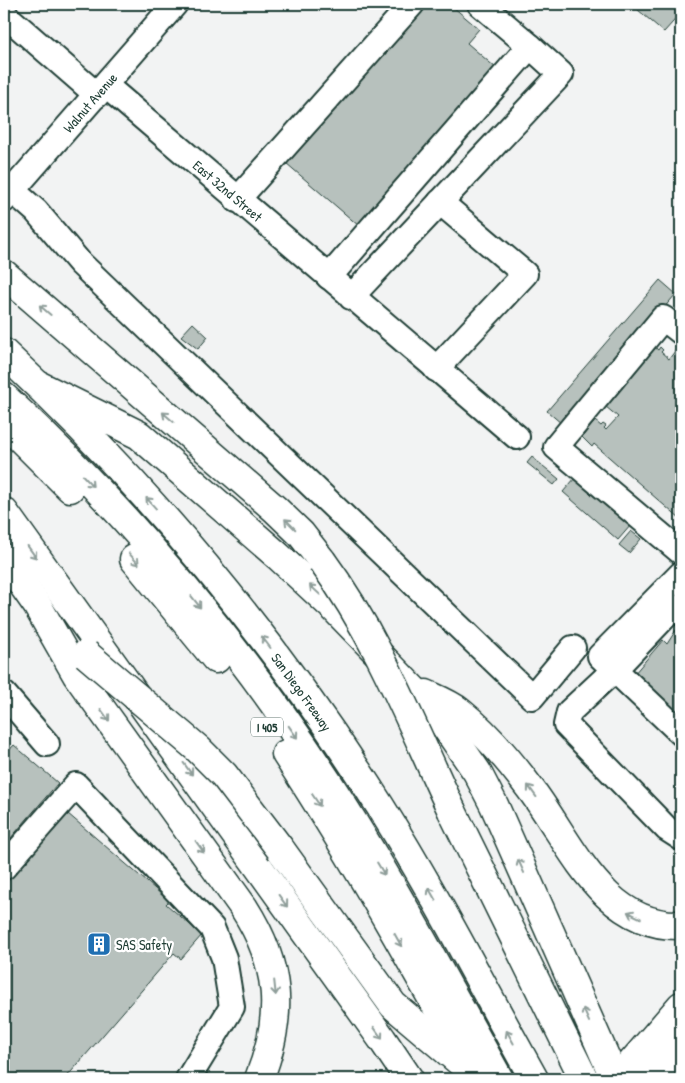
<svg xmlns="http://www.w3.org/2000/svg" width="685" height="1083" viewBox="0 0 685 1083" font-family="'Patrick Hand',sans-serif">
  <rect width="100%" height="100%" fill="#f2f3f3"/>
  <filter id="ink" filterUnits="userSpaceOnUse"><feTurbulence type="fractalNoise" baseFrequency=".02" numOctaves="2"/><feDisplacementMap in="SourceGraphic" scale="10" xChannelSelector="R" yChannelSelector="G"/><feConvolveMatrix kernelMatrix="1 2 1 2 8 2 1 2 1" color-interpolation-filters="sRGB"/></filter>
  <g filter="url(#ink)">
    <g fill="#b7c1bd" stroke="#1f3d34">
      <path d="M425,4H455L452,6L479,29L467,43L496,68L359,226L286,163Z"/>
      <path d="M631,4H681V13L664,32Z"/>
      <path d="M660,280L676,294L562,424L547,411Z"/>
      <path d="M193,323L208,337L198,349L181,336Z"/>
      <path d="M650,343L658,350L660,347L663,350L661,352L669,359L678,347L681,350V520L594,444L592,447L582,437L595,421L601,426L603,424L606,426L604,428L606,430L618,417L599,401Z"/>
      <path d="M532,457L559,479L554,485L527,463Z"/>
      <path d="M575,478L631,525L618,540L563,492Z"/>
      <path d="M631,531L641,539L629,553L619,545Z"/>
      <path d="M676,630L681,635V715L634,674L663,640L667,644Z"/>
      <path d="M14,745L58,783L4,846V756Z"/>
      <path d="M67,813L169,901L166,904L202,935L181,959L174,953L65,1079H4V886Z"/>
    </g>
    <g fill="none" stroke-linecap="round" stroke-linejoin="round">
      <g stroke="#1f3d34" stroke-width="28">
        <g id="minor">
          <path d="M4,14L97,95"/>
          <path id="s1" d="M105,85L517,437"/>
          <path d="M12,190L36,211L80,263L532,697L573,648"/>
          <path id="s2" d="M4,200L175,4"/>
          <path d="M237,200L412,4"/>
          <path d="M329,277L530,46L480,4"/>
          <path d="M351,297L561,74L530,46"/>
          <path d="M681,332L663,318L556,447L681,552"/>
          <path d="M436,369L525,274L440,202"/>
          <path d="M681,574L600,656L681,733"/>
          <path d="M681,613L674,607L614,670L569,712L566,725L667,829L681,838"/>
          <path d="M4,694L47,744"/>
          <path d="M4,867L76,785L212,928L224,958L232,1007L188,1079"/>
        </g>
      </g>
      <g stroke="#1f3d34" stroke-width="31">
        <g id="major">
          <path d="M618,1079L681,1006"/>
          <path d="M652,1079L681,1044"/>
        </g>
      </g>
      <g stroke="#1f3d34" stroke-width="31">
        <g id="highway">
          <path d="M4,274L275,509L301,534L322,561"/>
          <path id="s3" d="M4,353C148,487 275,640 380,806C436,895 483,988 534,1079"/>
          <path d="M40,386L139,435L278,556L334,608L437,714L477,772L494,805L615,1079"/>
          <path d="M4,397C127,511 237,643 329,784C391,879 444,980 499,1079"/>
          <path d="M4,422L70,488"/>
          <path d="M4,512L382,1039L409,1079"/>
          <path d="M4,558L37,605L77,675L244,908C281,966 284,1016 259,1079"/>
          <path d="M134,559L216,659"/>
          <path d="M426,694C437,699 450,704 460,712C486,733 509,760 529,787C570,840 602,928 681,925"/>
          <path d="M286,754C355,859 416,969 477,1079"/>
          <path d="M452,811L584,1079"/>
          <path d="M281,850L393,1005L459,1061"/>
        </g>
      </g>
      <use href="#minor" stroke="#fff" stroke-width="24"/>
      <use href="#major" stroke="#fff" stroke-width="28"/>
      <use href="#highway" stroke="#fff" stroke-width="28"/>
      <g stroke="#1f3d34" stroke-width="31" stroke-linecap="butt">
        <g id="highway-bridge">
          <path d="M322,561C378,637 412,726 452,811"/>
          <path d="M86,654L198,749L224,775L281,850"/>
        </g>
      </g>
      <use href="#highway-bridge" stroke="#fff" stroke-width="28"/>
    </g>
    <defs><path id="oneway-shaft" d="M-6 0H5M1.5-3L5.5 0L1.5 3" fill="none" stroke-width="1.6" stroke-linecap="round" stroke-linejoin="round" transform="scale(1.25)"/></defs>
    <g stroke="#8f9e9a">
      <use href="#oneway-shaft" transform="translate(45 310) rotate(-139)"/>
      <use href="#oneway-shaft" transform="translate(168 417) rotate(-139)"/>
      <use href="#oneway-shaft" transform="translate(88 481) rotate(47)"/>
      <use href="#oneway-shaft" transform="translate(151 503) rotate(-132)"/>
      <use href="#oneway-shaft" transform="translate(290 524) rotate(-135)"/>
      <use href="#oneway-shaft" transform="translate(32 552) rotate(54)"/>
      <use href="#oneway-shaft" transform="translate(134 559) rotate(49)"/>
      <use href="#oneway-shaft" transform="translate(315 590) rotate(-137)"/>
      <use href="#oneway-shaft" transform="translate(196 602) rotate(52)"/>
      <use href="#oneway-shaft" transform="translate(266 642) rotate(-127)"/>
      <use href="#oneway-shaft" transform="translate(105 715) rotate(54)"/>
      <use href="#oneway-shaft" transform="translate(293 732) rotate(55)"/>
      <use href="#oneway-shaft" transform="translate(188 769) rotate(54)"/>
      <use href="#oneway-shaft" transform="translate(532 791) rotate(-126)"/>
      <use href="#oneway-shaft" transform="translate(316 800) rotate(56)"/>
      <use href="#oneway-shaft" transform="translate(200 847) rotate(54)"/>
      <use href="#oneway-shaft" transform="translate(521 866) rotate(-114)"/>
      <use href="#oneway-shaft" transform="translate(381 869) rotate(59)"/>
      <use href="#oneway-shaft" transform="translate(432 894) rotate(-120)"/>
      <use href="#oneway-shaft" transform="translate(283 901) rotate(54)"/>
      <use href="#oneway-shaft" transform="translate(634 915) rotate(-154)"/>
      <use href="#oneway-shaft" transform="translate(398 940) rotate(61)"/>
      <use href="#oneway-shaft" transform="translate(275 988) rotate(84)"/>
      <use href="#oneway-shaft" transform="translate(586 1015) rotate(-114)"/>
      <use href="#oneway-shaft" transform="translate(378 1033) rotate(55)"/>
      <use href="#oneway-shaft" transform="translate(510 1037) rotate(-119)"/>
    </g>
  </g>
  <defs>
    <g id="building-square" transform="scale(1.25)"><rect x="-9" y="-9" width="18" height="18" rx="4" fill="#1f6fb2" stroke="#fff"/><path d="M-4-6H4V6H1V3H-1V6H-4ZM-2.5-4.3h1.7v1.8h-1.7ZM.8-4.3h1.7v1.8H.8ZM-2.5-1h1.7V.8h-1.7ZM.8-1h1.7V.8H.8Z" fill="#fff"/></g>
  </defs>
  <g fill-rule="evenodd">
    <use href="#building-square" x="99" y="944"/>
  </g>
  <g text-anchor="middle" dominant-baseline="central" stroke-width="4.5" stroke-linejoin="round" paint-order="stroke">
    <rect fill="#fff" stroke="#627771" stroke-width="1" x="251" y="717.5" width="32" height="19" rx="4"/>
    <g font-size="12" font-weight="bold" fill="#1f3d34">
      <text x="267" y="727">I 405</text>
    </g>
    <g font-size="14" fill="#1f3d34" stroke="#fff">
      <text stroke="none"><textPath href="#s2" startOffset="130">Walnut Avenue</textPath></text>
      <text stroke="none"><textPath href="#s1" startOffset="162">East 32nd Street</textPath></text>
      <text stroke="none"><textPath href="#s3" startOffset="452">San Diego Freeway</textPath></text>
    </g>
    <g font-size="14" fill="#1f3d34" stroke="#fff" text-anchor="start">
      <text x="116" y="944">SAS Safety</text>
    </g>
  </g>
  <rect width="685" height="1083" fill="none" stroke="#fff" stroke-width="20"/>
  <rect x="10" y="10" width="665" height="1063" fill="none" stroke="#1f3d34" stroke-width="2" filter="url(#ink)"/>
</svg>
